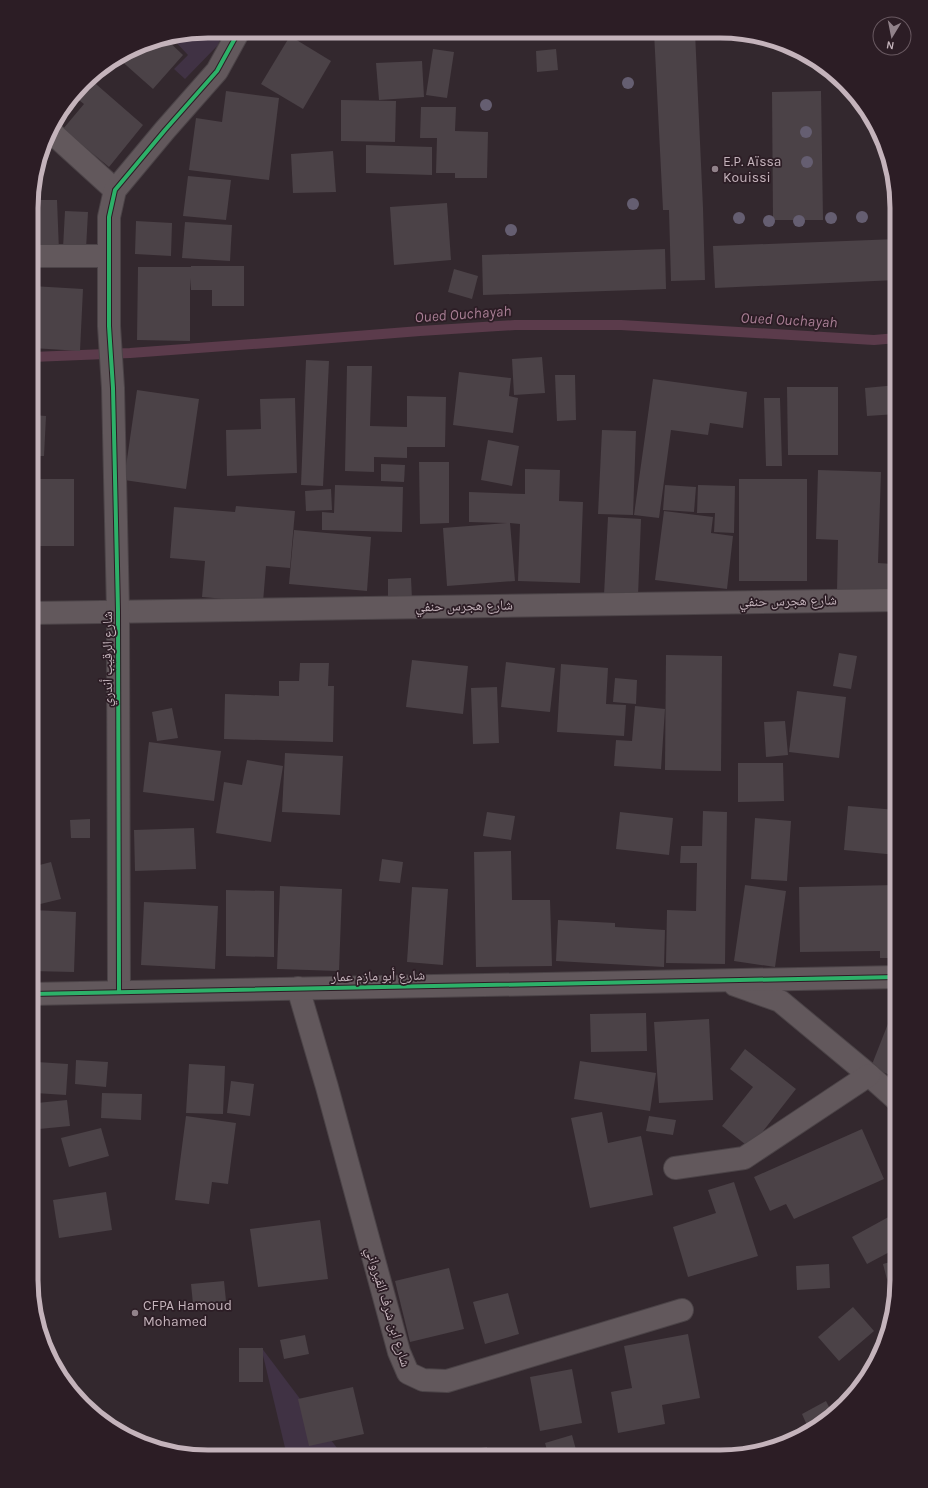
<svg xmlns="http://www.w3.org/2000/svg" width="928" height="1488" viewBox="0 0 928 1488" font-family="Karla,'Noto Naskh Arabic',sans-serif">
  <rect width="100%" height="100%" fill="#33282e"/>
  <g fill="#403244">
    <path d="M208,31H223L218,45L185,79L174,69L188,55L172,38Z"/>
    <path d="M261,1347L343,1456H287Z"/>
  </g>
  <g fill="none" stroke-linecap="round" stroke-linejoin="round">
    <path stroke="#5b3b4b" stroke-width="10" d="M32,357L130,353L281,342L420,331L515,325H621L874,340L897,338"/>
  </g>
  <g fill="#4b4247">
    <path d="M628,32H646V33L628,34Z"/>
    <path d="M654,32H695L703,208L705,280L671,281L669,210H663Z"/>
    <path d="M290,36L331,61L303,109L261,84Z"/>
    <path d="M166,39L183,55L153,89L118,58L141,44Z"/>
    <path d="M433,49L454,52L447,98L426,95Z"/>
    <path d="M556,49L558,70L537,72L536,51Z"/>
    <path d="M422,61L424,97L379,100L376,63Z"/>
    <path d="M89,78L143,125L109,167L63,129L84,104L75,97Z"/>
    <path d="M226,91L279,98L269,180L189,170L196,118L222,122Z"/>
    <path d="M821,91L823,220H773L772,92Z"/>
    <path d="M341,100L396,101L395,142L341,141Z"/>
    <path d="M421,107H456L455,131L488,132L487,178H455V173H436L437,138H420Z"/>
    <path d="M366,145L432,147V175L366,173Z"/>
    <path d="M333,151L336,192L293,193L291,154Z"/>
    <path d="M188,176L231,180L226,220L183,216Z"/>
    <path d="M32,200H57L59,251L32,252Z"/>
    <path d="M447,203L451,260L394,265L390,207Z"/>
    <path d="M65,211L88,212L86,249L63,248Z"/>
    <path d="M136,221L172,223L171,256L135,254Z"/>
    <path d="M185,222L232,225L230,261L182,258Z"/>
    <path d="M897,239V280L715,288L713,246Z"/>
    <path d="M665,249L666,289L483,295L482,255Z"/>
    <path d="M191,266H244V306H212V290H191L190,278V341L137,340L138,267H191Z"/>
    <path d="M454,269L478,276L472,299L448,292Z"/>
    <path d="M32,286L83,289L80,351L32,348Z"/>
    <path d="M542,357L545,393L514,395L512,359Z"/>
    <path d="M306,360L329,361L323,486L301,485Z"/>
    <path d="M347,366H372L370,426L407,427V396L446,397L445,447H407V458L374,457V472L345,471Z"/>
    <path d="M459,372L511,378L509,396L518,398L513,433L453,425Z"/>
    <path d="M555,375H575L576,420L557,421Z"/>
    <path d="M653,379L747,392L743,428L710,423L708,435L671,430L659,518L634,515Z"/>
    <path d="M897,385V414L867,416L865,388Z"/>
    <path d="M787,387H838V455H788Z"/>
    <path d="M137,390L199,399L186,489L124,480Z"/>
    <path d="M295,398L297,473L227,476L226,430L261,429L260,399Z"/>
    <path d="M764,398H780L782,466H766Z"/>
    <path d="M32,415L46,416L44,456H32Z"/>
    <path d="M602,430L636,431L633,515L598,514Z"/>
    <path d="M488,440L519,446L512,486L481,480Z"/>
    <path d="M419,462H449V523L420,524Z"/>
    <path d="M381,464L405,465L404,482L381,481Z"/>
    <path d="M525,469L560,470L559,501L583,502L580,583L518,581L520,524L510,523L515,581L447,586L443,528L507,523L469,522V492L525,494Z"/>
    <path d="M818,470L881,472L878,563L893,564L892,593L837,592L838,540L816,539Z"/>
    <rect x="32" y="479" width="42" height="67"/>
    <rect x="739" y="479" width="68" height="102"/>
    <path d="M335,485L403,487L402,532L322,530V512L334,513Z"/>
    <path d="M665,485L696,487L694,512L663,510Z"/>
    <path d="M698,485L735,486L734,533L714,532L715,513H697Z"/>
    <path d="M331,489L332,510L306,511L305,491Z"/>
    <path d="M236,506L295,511L290,568L266,566L263,602L202,597L205,561L170,558L174,507L235,512Z"/>
    <path d="M664,511L713,517L711,533L733,536L727,589L655,580Z"/>
    <path d="M608,517L641,519L638,596L604,595Z"/>
    <path d="M294,530L371,537L367,591L289,584Z"/>
    <path d="M411,578L412,599H388V579Z"/>
    <path d="M839,653L857,656L851,689L833,686Z"/>
    <path d="M666,655L722,656L721,771L665,770Z"/>
    <path d="M412,660L468,666L463,714L406,707Z"/>
    <path d="M506,662L555,668L550,712L501,707Z"/>
    <path d="M300,663H329L328,686H334L333,742L224,739L225,694L279,696V681H299Z"/>
    <path d="M561,664L608,668L606,704L626,705L624,736L557,732Z"/>
    <path d="M615,678L637,680L636,704L613,702Z"/>
    <path d="M497,687L499,743L473,744L471,688Z"/>
    <path d="M797,691L846,697L839,758L789,752Z"/>
    <path d="M635,706L665,709L661,769L614,766L616,740L632,741Z"/>
    <path d="M172,708L178,738L157,741L152,712Z"/>
    <path d="M785,721L788,755L766,757L764,722Z"/>
    <path d="M149,742L221,751L214,801L143,792Z"/>
    <path d="M285,753L343,756L340,815L282,812Z"/>
    <path d="M247,760L283,766L271,842L216,833L224,782L242,785Z"/>
    <path d="M738,763H783L784,801L738,802Z"/>
    <path d="M848,806L897,810V855L844,850Z"/>
    <path d="M703,811L727,812L725,964L666,963L667,910L696,911L697,863H680L681,846H702Z"/>
    <path d="M487,812L515,816L511,840L483,836Z"/>
    <path d="M620,812L673,818L669,855L616,849Z"/>
    <path d="M755,818L791,821L787,881L751,879Z"/>
    <path d="M90,819V838H71L70,820Z"/>
    <path d="M194,828L196,869L135,871L134,830Z"/>
    <path d="M511,851L512,900H550L552,966L476,967L474,852Z"/>
    <path d="M382,859L403,862L400,883L379,881Z"/>
    <path d="M51,862L61,899L32,906V867Z"/>
    <path d="M745,885L786,891L775,967L734,961Z"/>
    <path d="M897,885V958H880V951L800,952L799,887Z"/>
    <path d="M280,886L342,889L339,971L277,969Z"/>
    <path d="M412,887L448,889L443,965L407,962Z"/>
    <path d="M226,890L274,891V957L226,956Z"/>
    <path d="M144,902L218,906L215,969L141,965Z"/>
    <path d="M32,910L76,912L74,972L31,971Z"/>
    <path d="M558,920L615,923V927L665,930L664,967L556,961Z"/>
    <path d="M893,1011L897,1013V1063L892,1076L871,1067Z"/>
    <path d="M646,1013L647,1051L591,1052L590,1014Z"/>
    <path d="M709,1019L713,1100L659,1103L654,1022Z"/>
    <path d="M745,1049L796,1089L750,1148L722,1126L753,1087L730,1069Z"/>
    <path d="M76,1060L108,1062L106,1087L75,1084Z"/>
    <path d="M580,1061L656,1073L650,1111L574,1099Z"/>
    <path d="M37,1062L68,1064L66,1095L35,1093Z"/>
    <path d="M189,1064L225,1066L223,1114L186,1113Z"/>
    <path d="M231,1081L254,1084L250,1116L227,1113Z"/>
    <path d="M102,1093L142,1094L141,1120L101,1118Z"/>
    <path d="M67,1100L70,1126L39,1129L37,1103Z"/>
    <path d="M602,1112L608,1143L641,1136L653,1195L590,1208L571,1118Z"/>
    <path d="M186,1116L236,1123L228,1184L212,1182L209,1204L175,1200Z"/>
    <path d="M649,1116L676,1120L673,1135L646,1131Z"/>
    <path d="M101,1128L109,1156L69,1167L61,1138Z"/>
    <path d="M862,1129L884,1179L794,1219L786,1204L770,1211L754,1177Z"/>
    <path d="M734,1182L758,1256L688,1277L673,1227L716,1213L708,1190Z"/>
    <path d="M106,1192L112,1230L59,1238L53,1200Z"/>
    <path d="M894,1214L897,1219V1248L867,1264L852,1237Z"/>
    <path d="M320,1220L328,1279L258,1287L250,1229Z"/>
    <path d="M897,1260V1291L894,1306L883,1264Z"/>
    <path d="M829,1264L830,1288L797,1290L796,1266Z"/>
    <path d="M449,1268L464,1329L410,1342L395,1281Z"/>
    <path d="M224,1281L226,1301L193,1304L191,1284Z"/>
    <path d="M508,1293L519,1334L485,1344L473,1302Z"/>
    <path d="M853,1307L874,1331L839,1361L818,1337Z"/>
    <path d="M688,1334L700,1398L662,1405L665,1424L618,1433L611,1392L632,1388L624,1346Z"/>
    <path d="M305,1335L309,1354L284,1359L280,1340Z"/>
    <rect x="239" y="1348" width="24" height="34"/>
    <path d="M572,1369L582,1423L540,1431L530,1377Z"/>
    <path d="M353,1387L364,1434L309,1446L298,1399Z"/>
    <path d="M826,1401L833,1415L828,1420L809,1430L802,1414Z"/>
    <path d="M572,1435L578,1457H549L545,1443Z"/>
    <path d="M487,1447L488,1456H444V1454Z"/>
    <path d="M412,1448L414,1456H381V1455Z"/>
  </g>
  <g fill="none" stroke-linecap="round" stroke-linejoin="round">
    <g stroke="#4b4347" stroke-width="24">
      <g id="minor">
        <path d="M49,130L115,190"/>
        <path d="M32,256H108"/>
        <path d="M32,613L897,600"/>
        <path d="M735,985L780,1001L869,1075L897,1100"/>
        <path d="M298,988L327,1087L399,1352L408,1373L423,1380L447,1381L682,1310"/>
        <path d="M119,992L118,611L113,388L109,326V217L115,190L165,130L217,71L239,31"/>
        <path d="M31,994L897,977"/>
        <path d="M675,1168L744,1158L869,1075"/>
      </g>
    </g>
    <use href="#minor" stroke="#62585c" stroke-width="22"/>
    <g stroke="#2c1d25" stroke-width="6">
      <g id="cycleway">
        <path d="M119,992L118,611L113,388L109,326V217L115,190L165,130L217,71L239,31"/>
        <path d="M31,994L897,977"/>
      </g>
    </g>
    <use href="#cycleway" stroke="#2db169" stroke-width="4"/>
  </g>
  <g fill="#655e71">
    <circle cx="628" cy="83" r="6"/>
    <circle cx="486" cy="105" r="6"/>
    <circle cx="806" cy="132" r="6"/>
    <circle cx="807" cy="162" r="6"/>
    <circle cx="633" cy="204" r="6"/>
    <circle cx="862" cy="217" r="6"/>
    <circle cx="739" cy="218" r="6"/>
    <circle cx="831" cy="218" r="6"/>
    <circle cx="769" cy="221" r="6"/>
    <circle cx="799" cy="221" r="6"/>
    <circle cx="511" cy="230" r="6"/>
  </g>
  <g fill="#91828a" stroke="#2c1d25" stroke-width="1.5">
    <circle cx="715" cy="169" r="4"/>
    <circle cx="135" cy="1313" r="4"/>
  </g>
  <g text-anchor="middle" dominant-baseline="central" stroke-width="3.5" stroke-linejoin="round" paint-order="stroke">
    <g font-size="14" fill="#c4b3bb" stroke="#2c1d25" text-anchor="start">
      <text x="723" y="161">E.P. Aïssa<tspan x="723" dy="16">Kouissi</tspan></text>
      <text x="143" y="1305">CFPA Hamoud<tspan x="143" dy="16">Mohamed</tspan></text>
    </g>
    <g font-size="14" fill="#c4b3bb" stroke="#2c1d25">
      <text transform="translate(788 601) rotate(-1)">شارع هجرس حنفي</text>
      <text transform="translate(464 606) rotate(-1)">شارع هجرس حنفي</text>
      <text transform="translate(107 659) rotate(-90)">شارع الرقيب أندري</text>
      <text transform="translate(378 976) rotate(-1)">شارع أبو مازم عمار</text>
      <text transform="translate(388 1307) rotate(73)">شارع ابن شرف القيرواني</text>
    </g>
    <g font-size="15" font-style="italic" fill="#a87e94" stroke="#2c1d25">
      <text transform="translate(463 314) rotate(-4)">Oued Ouchayah</text>
      <text transform="translate(789 320) rotate(3)">Oued Ouchayah</text>
    </g>
  </g>
  <path d="M0 0H928V1488H0ZM208 38H720A170 170 0 0 1 890 208V1280A170 170 0 0 1 720 1450H208A170 170 0 0 1 38 1280V208A170 170 0 0 1 208 38Z" fill="#2c1d25" fill-rule="evenodd"/>
  <path fill="none" stroke="#c4b3bb" stroke-width="5" d="M208 38H720A170 170 0 0 1 890 208V1280A170 170 0 0 1 720 1450H208A170 170 0 0 1 38 1280V208A170 170 0 0 1 208 38Z"/>
  <g transform="translate(892 36) rotate(190)"><circle r="19" fill="#2c1d25" stroke="#695961"/>
  <path d="M0-3L7 15L0 10L-7 15Z" fill="#91828a"/>
  <text y="-6" font-size="11" font-weight="bold" text-anchor="middle" fill="#c4b3bb">N</text>
  </g>
</svg>
